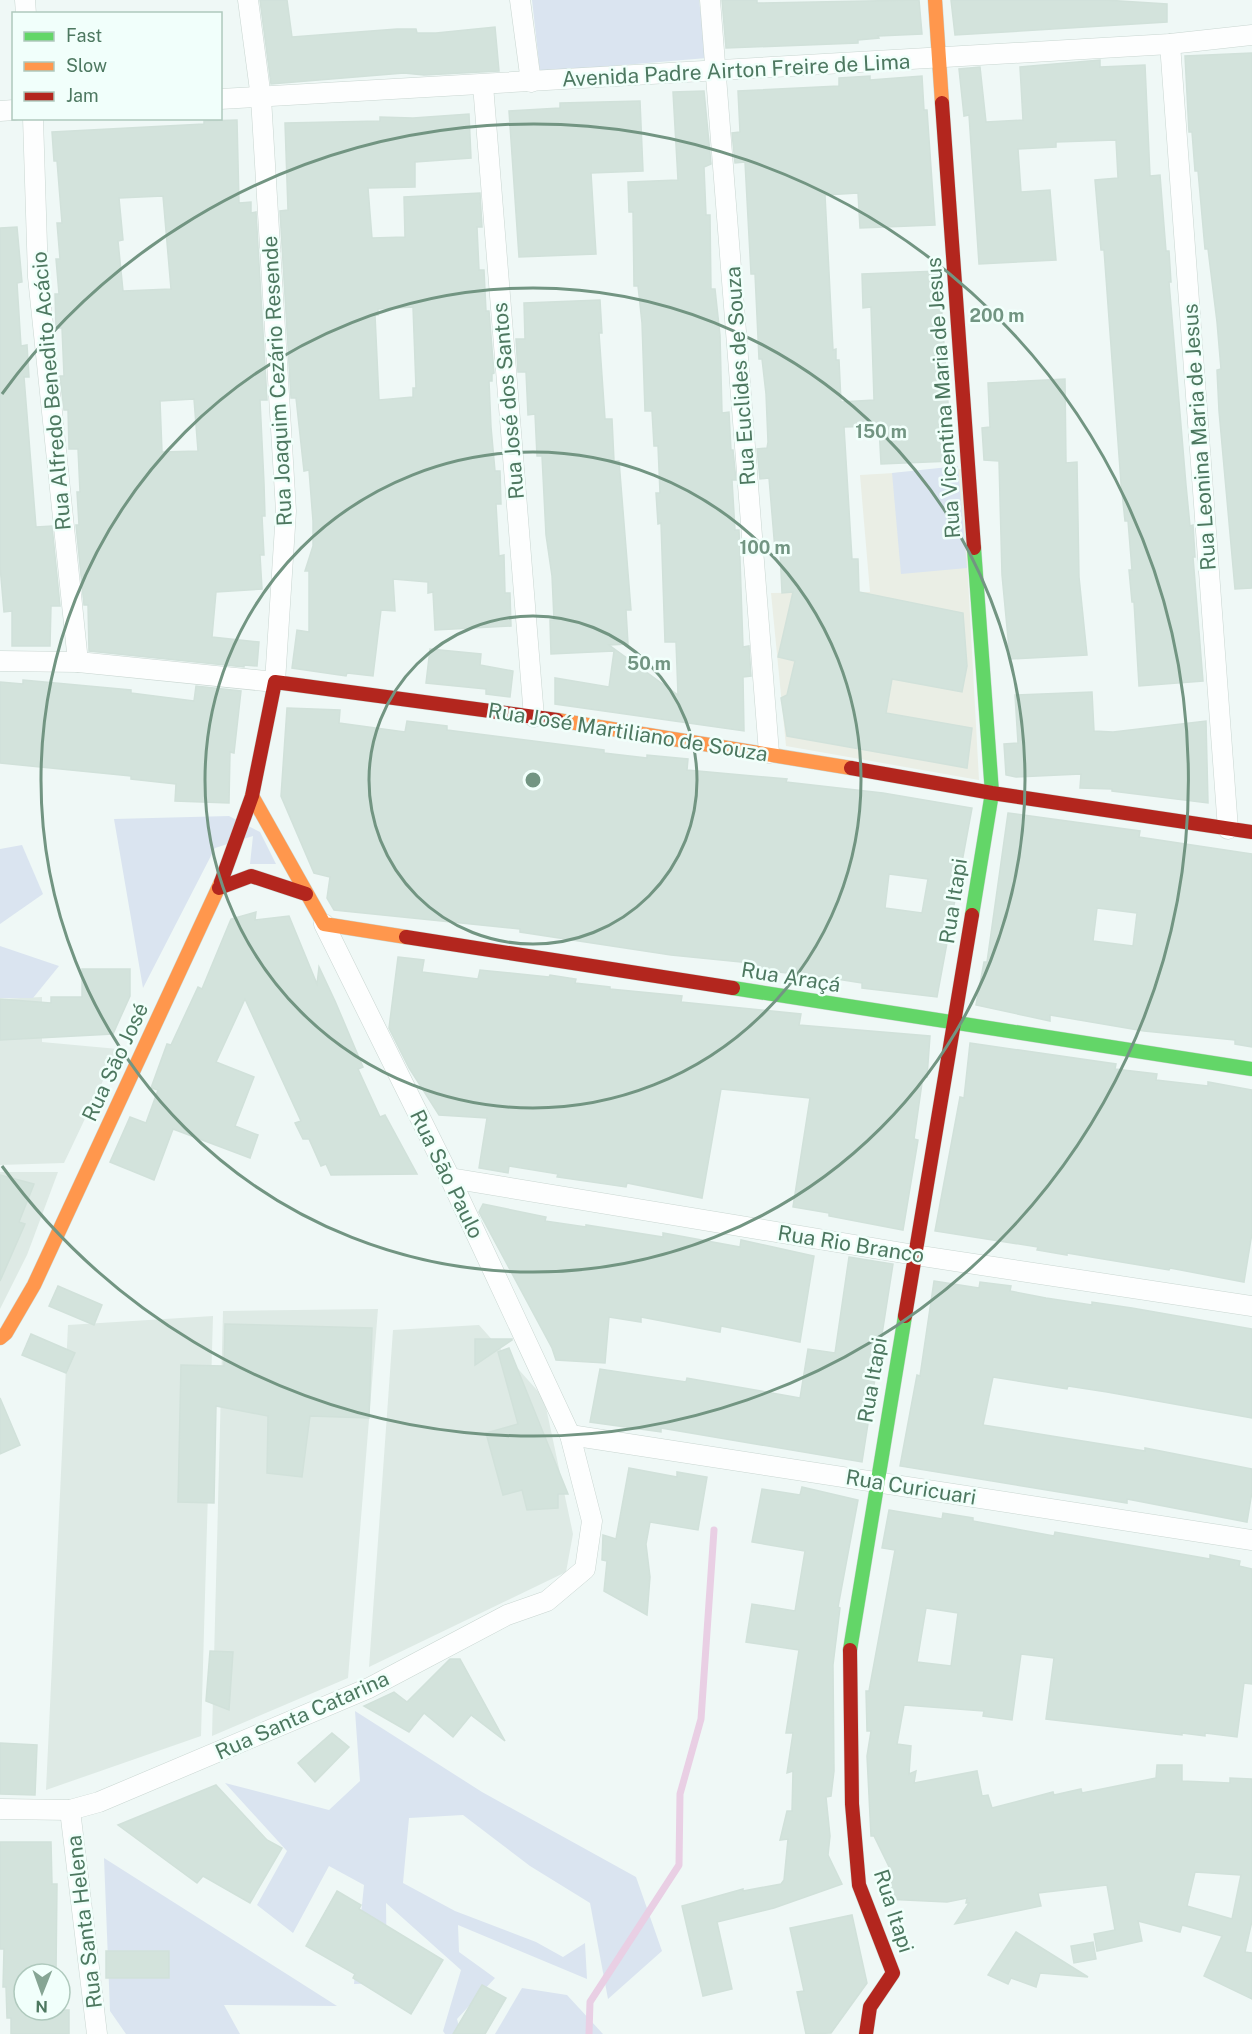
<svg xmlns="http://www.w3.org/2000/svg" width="1252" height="2034" viewBox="0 0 1252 2034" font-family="'Public Sans',sans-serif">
  <rect width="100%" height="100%" fill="#eff8f6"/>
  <g fill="#deeae5">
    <path d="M42,997V1042L118,1049L64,1163L0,1165V999Z"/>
    <path d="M0,1172H58L27,1255L0,1309Z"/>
    <path d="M378,1309L348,1678L212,1736L223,1311Z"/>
    <path d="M213,1316L201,1736L46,1790L68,1325Z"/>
    <path d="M479,1325L544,1398L573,1534L566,1572L369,1667L393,1330Z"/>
  </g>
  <path fill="#eaeee5" d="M962,469L979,780L786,746L771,593L870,592L860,475Z"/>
  <g fill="#dae4f0">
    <path d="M532,0H699L707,58L540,72Z"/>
    <path d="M958,466L967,568L901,574L892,473Z"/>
    <path d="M229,816L260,832L276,864H250L253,836L215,848L143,988L114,819Z"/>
    <path d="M22,845L43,894L0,924V849Z"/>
    <path d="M0,946L59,966L33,998H0Z"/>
    <path d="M355,1711L482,1792L636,1877L662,1951L608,1999L590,1903L530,1866L463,1815L409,1818L403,1883L455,1911L536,1942L563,1957L585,1943L587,1979L458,1925L459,1952L495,1978L457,2019L461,2034H445L443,2031L461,1970L386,1903L387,1983L354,1984L364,1885L329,1866L293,1933L257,1905L287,1851L225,1783L329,1810L360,1781Z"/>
    <path d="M104,1858L337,2006L224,2005L240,2034H126L110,2011Z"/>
    <path d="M522,1988L567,1995L603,2034H495Z"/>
  </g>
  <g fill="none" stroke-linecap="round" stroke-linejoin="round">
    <path stroke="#e9cfe4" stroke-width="7" d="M589,2034L590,2002L679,1865L680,1794L701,1719L714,1530"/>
  </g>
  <g fill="#d3e3dc" stroke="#d1e1da" stroke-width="1.5" fill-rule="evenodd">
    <path d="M260,0H287L292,37L397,29H416L417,33H436L495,27L499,71L424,75L404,73L271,84Z"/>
    <path d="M722,0H757V3L919,0L922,34L878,36L879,38L858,40V43L726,48Z"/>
    <path d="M951,0H1105L1167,4V22L955,35Z"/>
    <path d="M1252,53V588L1235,589L1219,411L1217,370L1221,369L1217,322L1208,249H1205L1198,171H1195L1192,132H1189L1185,56Z"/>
    <path d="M1100,60V67L1145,65L1150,176L1160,175L1166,251H1169L1171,282H1169L1186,485L1190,526L1193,525L1195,557H1193L1203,681L1139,686L1134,602H1132L1129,570H1132L1128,521H1125L1121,483L1104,250H1101L1095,180L1118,178L1116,140L1056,142V147L1018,149L1021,192L1050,190L1056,260L979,264L969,115L964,116L959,69L980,67L986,122L1023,120L1020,67Z"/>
    <path d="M870,76V80L922,76L924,110H927L935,225L860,228L858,193L825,195L833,350L836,349V360H839L841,402L874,400L871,307L863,308L862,274L939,271L952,461L881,464L879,426L844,427L852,559H858L859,592L963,613L967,666L962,692L892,679L886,713L972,728L967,768L787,736L781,698L787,695L795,661L778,657L793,592L782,593L780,550H775L769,478L760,479L757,449L767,448L768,442L766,394L762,359H759L755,274H751L745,162L735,163L732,133L740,132L738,91L839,86V78Z"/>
    <path d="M704,91L711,164L704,167L706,215H710L711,289H715L720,335L722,413L729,412L731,450H733L736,480H732L735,530H739L743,647L749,646L751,676L743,677L744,731L555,704V678L609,687L614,651L551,654L550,620H554L552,576L546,535L542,456H537L535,414L528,415L526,372H518L516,339H525L524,303L600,300L602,333H599L605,419H612L614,461H619L631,610H626L628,644L609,645L678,695L676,642H665L661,523L658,524L656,493H660L658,446H654L652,411H645L642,323L638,286H634L633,212H629L628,182L678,180L673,92Z"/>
    <path d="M640,101L643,171L591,173L596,254L519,257L509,111L560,108V103Z"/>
    <path d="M469,114L471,158L415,162V187L368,188L372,238L405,237L404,197L480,193L482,227H477L479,270H484L486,311H489L494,373L492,374V381H489L491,427L495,471H500L501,504H496L499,556L504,555L505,593H510L511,626L435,630L433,592L428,593V582L393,579L395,611L381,610L373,676L347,673L346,676L292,668L297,630L309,632V571H305L313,546V521L309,470L304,471L296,398H291L280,211L288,210L285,123L380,121V117L413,118ZM413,307L416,388H413V397L379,400L375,315H378V309Z"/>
    <path d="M237,120L239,203L251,202V213L256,212L267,400H260L264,483L265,516H262L264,555H260L262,589L216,592L212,637L259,642L257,666L244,665V667L89,651L88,605H84L76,525H79L77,492H80L78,449H69L68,410H64L60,376H64L62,328H56L55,294H59L56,259H60L57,223H62L57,161H54L52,132L204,124V121ZM163,196L171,289L123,291L118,241L123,240L119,198ZM194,399L198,451L162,452L160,401Z"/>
    <path d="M17,227L22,282L17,283L21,346L27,345L29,377H24L36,527L52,526L60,606H51L50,646H12V611L4,612L0,566V228Z"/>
    <path d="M1065,379L1066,463L1077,462L1079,577L1087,655L1010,659L1002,575L999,461L984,460L982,428L990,427L988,383Z"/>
    <path d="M430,649L481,654L480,665L513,671L510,697L486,694V689L426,683Z"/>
    <path d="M23,680L131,690V693L194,701L196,686L241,691L234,753L230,752L229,803L175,801L176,784L131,779V776L0,763V682L23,684Z"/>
    <path d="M1092,692L1094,731L1113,732L1206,721L1208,803L1112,791V789L1080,788L1081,774L1016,777L1006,775L1004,744L1018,743L1015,695Z"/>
    <path d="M287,708L340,710L339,723L405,732L407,721L447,726V730L604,750V753L647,758V755L688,759L687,770L787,779L786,782L883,793L972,808L937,997L862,988V983L824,977L750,969L751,963L671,955L520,932V929L334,910L327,898L330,877L314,873L281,796ZM889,874L928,879L922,913L885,908Z"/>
    <path d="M1008,813L1140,831L1139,837L1252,854V1047L1235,1044V1040L1144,1031L1050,1015V1021L976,1005L984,962H987ZM1097,908L1137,913L1133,946L1093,941Z"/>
    <path d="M256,912L255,920L289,916L317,984L319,967L335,1001L363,1067L358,1069L380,1117L385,1115L417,1174L331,1175L326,1164L321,1166L309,1139H303L295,1123L301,1121L245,999L216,1062L254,1077L235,1126L258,1135L250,1158L173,1129L154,1180L110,1162L130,1117L146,1123L158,1090L151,1088L167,1044L171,1045L198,987L202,989L231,919Z"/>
    <path d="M398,957L424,960L422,972L478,979L480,970L549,977L550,975L576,979L575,983L610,987V989L682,996L681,1002L801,1014L799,1025L930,1036L927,1077L923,1076L914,1139L918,1140L903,1230L829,1216V1213L793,1207L810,1098L721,1089L702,1198L627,1183L626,1187L557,1177L558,1174L509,1166L508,1173L479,1168L487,1118L439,1115L409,1068L389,1028Z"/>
    <path d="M82,969H130V996L113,1034L0,1040V999L51,1003V997H82Z"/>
    <path d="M970,1043L1116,1064L1115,1069L1157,1074L1156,1080L1208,1086V1082L1252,1090V1233L1244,1282L1170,1268L1169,1270L1067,1253V1255L1037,1250L1038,1247L935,1231L960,1097L964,1098Z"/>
    <path d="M0,1175L34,1184L19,1222L25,1224L0,1281Z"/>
    <path d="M483,1204L546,1217L545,1221L586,1227V1225L663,1237V1233L740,1247L741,1240L814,1256L800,1342L721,1326L720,1332L641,1317V1322L609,1317L605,1363L556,1360L552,1348L479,1212Z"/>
    <path d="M849,1257L893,1264L862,1462L661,1428V1432L590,1422L600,1369L686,1382L687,1378L800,1398L808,1349L835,1353Z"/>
    <path d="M934,1281L979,1288L980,1282L1011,1286L1010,1291L1046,1298L1092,1305V1302L1132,1308L1252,1329V1418L1107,1392L1068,1386L1067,1389L993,1377L983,1425L1145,1451V1448L1252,1469V1492L1247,1522L1127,1499V1503L900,1466L917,1375L920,1376Z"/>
    <path d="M58,1286L102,1305L94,1325L49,1306Z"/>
    <path d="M225,1324L372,1328L369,1418L310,1416L302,1477L267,1473L268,1416L216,1406L214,1503L178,1502L181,1365L224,1366Z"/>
    <path d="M31,1334L75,1353L66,1373L22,1355Z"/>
    <path d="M475,1339H512V1340L475,1365Z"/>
    <path d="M509,1348L568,1494H558V1508L527,1510L522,1490L503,1495L486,1433L518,1424L498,1352Z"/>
    <path d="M0,1398L20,1445L0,1454Z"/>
    <path d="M629,1468L677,1477V1472L707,1477L698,1530L650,1522L646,1544L650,1577L647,1615L604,1591L607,1561L602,1560L603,1535L616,1539Z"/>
    <path d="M802,1487L858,1500L838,1607L840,1608L833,1665L834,1771L831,1796L826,1797L830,1836L828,1855L842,1884L774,1908L717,1922L732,1989L703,1996L682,1906L743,1889V1891L781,1884L784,1880L788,1839L780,1840L787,1811H792L793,1771L787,1773L793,1733H786L799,1650L746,1642L752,1604L795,1611L805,1551L752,1542L762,1489L800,1495Z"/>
    <path d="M889,1510L942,1519L943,1513L973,1518V1521L1054,1536L1055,1532L1210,1559V1555L1240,1561L1239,1566L1252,1569V1684L1244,1683L1237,1737L1205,1733V1736L1182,1733V1735L1046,1719L1054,1658L1021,1654L1012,1720L983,1716L984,1711L904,1705L897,1744L911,1746L909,1774L916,1771L914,1783L977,1771L982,1796L988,1795L992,1808L1053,1792L1054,1795L1081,1789L1082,1793L1156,1778L1157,1765H1182V1781L1230,1783V1778L1252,1779V1921L1245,1952L1252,1953V1999L1204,1976L1222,1936L1182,1925L1180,1932L1138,1921L1142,1941L1097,1951L1094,1934L1115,1930L1107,1885L1038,1893L1041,1906L955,1924L969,1903H966L967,1898L947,1902L885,1899L894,1877L874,1836H871L867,1756L871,1731H867L866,1691H869L895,1550L882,1548ZM926,1608L958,1613L951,1666L917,1662ZM1195,1872L1241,1875L1232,1919L1187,1906Z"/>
    <path d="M210,1651L233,1652L229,1710L206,1701Z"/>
    <path d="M450,1659H460L505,1741L471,1715L453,1737L424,1713L409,1732L364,1706L394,1692L407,1702Z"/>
    <path d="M332,1733L349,1747L315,1782L298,1763Z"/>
    <path d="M0,1743L37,1745L35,1795L0,1794Z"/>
    <path d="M216,1785L267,1840L282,1848L250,1903L203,1876L197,1883L118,1825Z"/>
    <path d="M0,1842H51L52,1884H57L56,1974H24V2010H69V2034H11V2018H7L6,1987H3L4,1949H0Z"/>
    <path d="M337,1891L361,1905L359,1909L443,1960L411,2014L353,1978L355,1974L306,1946Z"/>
    <path d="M852,1915L867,1983L831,2033L806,2034L797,1992L804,1991L790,1928Z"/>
    <path d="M1016,1932L1088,1977L1040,1973L1036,1987L1011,1978L1008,1984L988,1975Z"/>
    <path d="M1093,1942L1096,1959L1074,1963L1071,1946Z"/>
    <rect x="106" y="1951" width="63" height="27"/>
    <path d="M482,1985L506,1998L485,2034H453Z"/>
  </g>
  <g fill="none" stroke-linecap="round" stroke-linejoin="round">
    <g stroke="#c9d6d1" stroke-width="21">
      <g id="street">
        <path d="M25,0L26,14"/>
        <path d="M520,0L531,82"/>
        <path d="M710,0L769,753"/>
        <path d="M1170,44L1228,829"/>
        <path d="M483,85L534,717"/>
        <path d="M220,99L1170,44L1252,35"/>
        <path d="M0,111L14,110"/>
        <path d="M33,118L38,277L78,662"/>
        <path d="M0,661L78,662L275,682L286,511L261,98L248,0"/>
        <path d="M450,1178L915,1255L1252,1306"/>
        <path d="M570,1435L1252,1540"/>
        <path d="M0,1809L70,1810L99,1802L369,1688L507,1615L547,1601L585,1569L592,1521L570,1435L450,1178L324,924"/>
        <path d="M70,1810L97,2034"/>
      </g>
    </g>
    <g stroke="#cbd7d2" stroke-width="15">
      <g id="fast">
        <path d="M972,915L992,793L974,548"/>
        <path d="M733,988L1252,1069"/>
        <path d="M850,1650L905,1316"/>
      </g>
    </g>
    <g stroke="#cbd7d2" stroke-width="15">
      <g id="slow">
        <path d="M935,0L942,103"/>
        <path d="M557,720L851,768"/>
        <path d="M252,796L324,924L406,937"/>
        <path d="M0,1338L6,1333L34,1285L221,882"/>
      </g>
    </g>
    <g stroke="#cbd7d2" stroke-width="15">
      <g id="jam">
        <path d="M942,103L974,548"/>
        <path d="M851,768L992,793L1252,832"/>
        <path d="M221,882L252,796L275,682L557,720"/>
        <path d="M219,888L251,876L306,894"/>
        <path d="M406,937L733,988"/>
        <path d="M905,1316L972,915"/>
        <path d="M850,1650L852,1804L859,1885L893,1973L870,2007L866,2034"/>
      </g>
    </g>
    <use href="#street" stroke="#fdfefe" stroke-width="20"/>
    <use href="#fast" stroke="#63d668" stroke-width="14"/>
    <use href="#slow" stroke="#ff974d" stroke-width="14"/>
    <use href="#jam" stroke="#b3261e" stroke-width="14"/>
  </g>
  <g fill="none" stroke="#729582" stroke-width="3">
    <circle cx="533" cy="780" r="164"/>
    <circle cx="533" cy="780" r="328"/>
    <circle cx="533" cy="780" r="492"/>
    <path d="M2 394A656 656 0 1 1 2 1166"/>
  </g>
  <g text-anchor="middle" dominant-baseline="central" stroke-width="5" stroke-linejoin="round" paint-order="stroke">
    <g font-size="21" fill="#4d7860" stroke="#f1fffb">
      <text transform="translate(736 70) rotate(-3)">Avenida Padre Airton Freire de Lima</text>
      <text transform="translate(740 376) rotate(-94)">Rua Euclides de Souza</text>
      <text transform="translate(277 381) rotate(-93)">Rua Joaquim Cezário Resende</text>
      <text transform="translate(51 391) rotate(-95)">Rua Alfredo Benedito Acácio</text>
      <text transform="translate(943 398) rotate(-94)">Rua Vicentina Maria de Jesus</text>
      <text transform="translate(508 401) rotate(-95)">Rua José dos Santos</text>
      <text transform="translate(1199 437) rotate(-94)">Rua Leonina Maria de Jesus</text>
      <text transform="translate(628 732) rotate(9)">Rua José Martiliano de Souza</text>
      <text transform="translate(953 901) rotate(-81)">Rua Itapi</text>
      <text transform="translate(791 977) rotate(9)">Rua Araçá</text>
      <text transform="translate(115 1062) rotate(-65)">Rua São José</text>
      <text transform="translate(447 1174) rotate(64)">Rua São Paulo</text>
      <text transform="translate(851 1244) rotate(9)">Rua Rio Branco</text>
      <text transform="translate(872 1380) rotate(-80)">Rua Itapi</text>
      <text transform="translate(911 1487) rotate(9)">Rua Curicuari</text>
      <text transform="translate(302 1715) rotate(-24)">Rua Santa Catarina</text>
      <text transform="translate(894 1911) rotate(72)">Rua Itapi</text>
      <text transform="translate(84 1922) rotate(-97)">Rua Santa Helena</text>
    </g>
  </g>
  <circle cx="533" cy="780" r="9" fill="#729582" stroke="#f1fffb" stroke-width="3"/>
  <g font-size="18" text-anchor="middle" font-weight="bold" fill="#729582" stroke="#f1fffb" stroke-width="5" stroke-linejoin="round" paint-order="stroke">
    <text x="997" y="322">200 m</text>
    <text x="881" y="438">150 m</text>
    <text x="765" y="554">100 m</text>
    <text x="649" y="670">50 m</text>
  </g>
  <rect x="12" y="12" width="210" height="108" fill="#f1fffb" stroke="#afc9bd" stroke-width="1.5"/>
  <rect x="24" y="32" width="30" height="9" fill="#63d668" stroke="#afc9bd" stroke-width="1.5"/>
  <text x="66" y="42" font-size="18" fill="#4d7860">Fast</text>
  <rect x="24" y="62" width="30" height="9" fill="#ff974d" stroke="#afc9bd" stroke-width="1.5"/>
  <text x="66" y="72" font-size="18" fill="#4d7860">Slow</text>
  <rect x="24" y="92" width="30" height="9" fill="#b3261e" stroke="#afc9bd" stroke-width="1.5"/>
  <text x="66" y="102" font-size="18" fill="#4d7860">Jam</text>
  <g transform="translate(42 1992) rotate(181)"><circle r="28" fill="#f1fffb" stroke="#afc9bd" stroke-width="1.5"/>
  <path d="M0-4.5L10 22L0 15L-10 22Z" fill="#86a594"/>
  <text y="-9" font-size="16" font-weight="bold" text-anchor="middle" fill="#4d7860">N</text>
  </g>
</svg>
